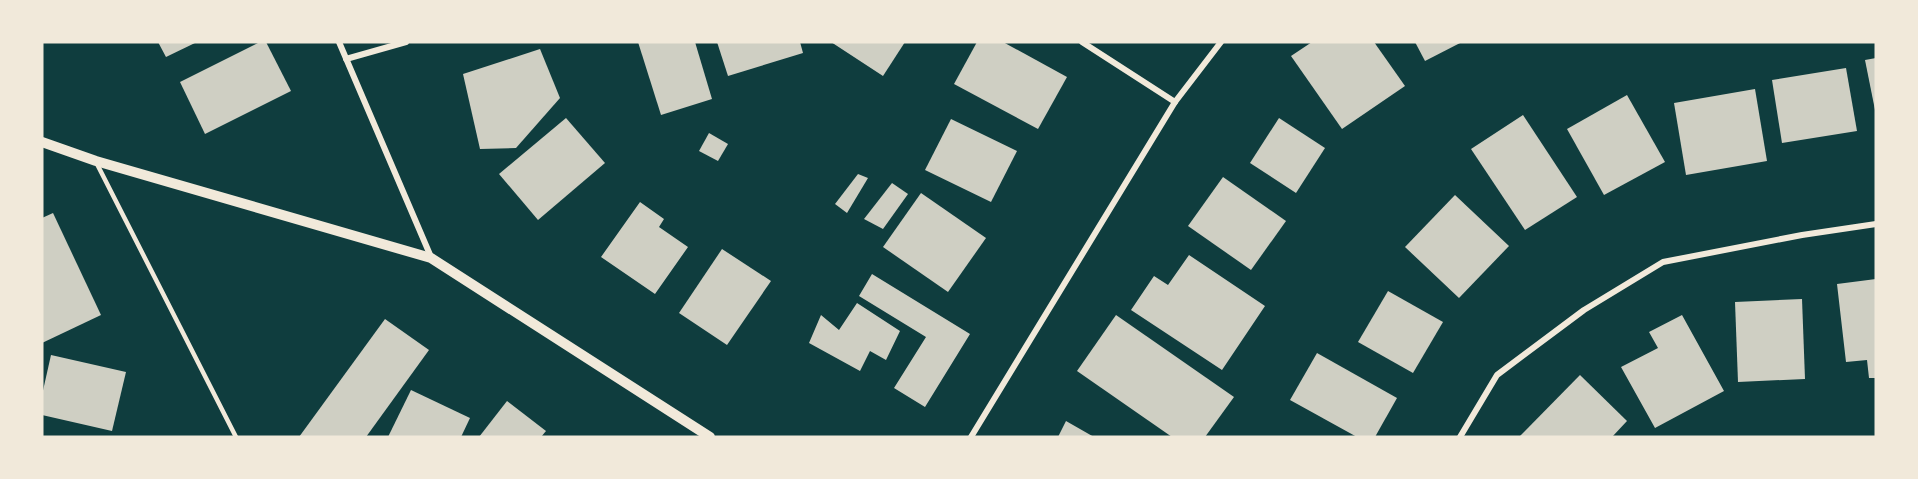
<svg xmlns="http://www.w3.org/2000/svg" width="1918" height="479" viewBox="0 0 1918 479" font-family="Cabin,sans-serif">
  <rect width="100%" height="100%" fill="#0f3d3e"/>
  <g fill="#cfcfc3">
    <path d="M158,42H197L166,57Z"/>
    <path d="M260,42H266L291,91L205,134L180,82Z"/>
    <path d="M638,42H695L712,99L661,115Z"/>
    <path d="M717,42H800L803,53L728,76Z"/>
    <path d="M831,42H905L883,76Z"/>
    <path d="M977,42H1003L1067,77L1038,129L954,84Z"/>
    <path d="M1312,42H1374L1405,86L1342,129L1291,56Z"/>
    <path d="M1415,42H1462L1425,61Z"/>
    <path d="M540,49L560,98L516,148L480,149L463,74Z"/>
    <path d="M1876,58V110H1875L1865,60Z"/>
    <path d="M1846,68L1857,131L1782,143L1772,80Z"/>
    <path d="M1755,89L1767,161L1686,175L1674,103Z"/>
    <path d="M1627,95L1665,162L1604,195L1567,129Z"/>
    <path d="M1523,115L1577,197L1525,230L1471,149Z"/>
    <path d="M566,118L605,163L538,220L499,174Z"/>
    <path d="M1279,118L1325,148L1296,193L1250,163Z"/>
    <path d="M951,119L1017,151L991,202L925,170Z"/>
    <path d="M709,133L728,144L718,161L699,151Z"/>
    <path d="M858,174L868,178L847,213L835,204Z"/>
    <path d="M1223,177L1286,221L1251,270L1188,226Z"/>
    <path d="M892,183L908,194L883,229L864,219Z"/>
    <path d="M921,193L986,238L948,292L883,247Z"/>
    <path d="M1455,195L1509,246L1459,298L1405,247Z"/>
    <path d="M640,202L664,219L659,227L688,247L655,294L601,257Z"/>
    <path d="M53,213L101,315L42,343V218Z"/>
    <path d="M722,249L771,281L727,345L679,313Z"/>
    <path d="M1189,255L1265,306L1222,370L1131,310L1154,276L1168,285Z"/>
    <path d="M872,274L970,334L925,407L894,388L926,337L859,296Z"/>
    <path d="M1876,279V378H1869L1867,360L1846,362L1837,284Z"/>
    <path d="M1388,291L1443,322L1413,373L1358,342Z"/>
    <path d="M1802,299L1805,379L1738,382L1735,302Z"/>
    <path d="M857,303L900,331L886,360L870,351L860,371L809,343L821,315L839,330Z"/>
    <path d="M1116,315L1234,397L1205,437H1172L1077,371Z"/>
    <path d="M1682,315L1724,391L1655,428L1621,367L1658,348L1649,332Z"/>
    <path d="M385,319L429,350L366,437H299Z"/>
    <path d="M1317,353L1397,398L1375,437H1357L1290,400Z"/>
    <path d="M51,355L126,372L112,431L42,415V395Z"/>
    <path d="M1580,375L1627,421L1612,437H1519Z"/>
    <path d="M411,390L470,418L461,437H388Z"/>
    <path d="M507,401L546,431L541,437H479Z"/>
    <path d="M1066,421L1094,437H1058Z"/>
  </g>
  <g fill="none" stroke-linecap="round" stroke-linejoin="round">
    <path stroke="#f1e9da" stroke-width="4.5" d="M97,164L236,437"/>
    <g stroke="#f1e9da" stroke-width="6">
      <path d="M339,42L431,257"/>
      <path d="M1082,42L1175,102"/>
      <path d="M346,59L406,42"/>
      <path d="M971,437L1175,102L1221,42"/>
      <path d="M1460,437L1497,375L1584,310L1663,262L1802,235L1876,224"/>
    </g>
    <path stroke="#f1e9da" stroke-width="10" d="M42,142L96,161L431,258L710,437"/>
  </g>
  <rect width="1918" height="479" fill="none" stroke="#f1e9da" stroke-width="87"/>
</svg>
